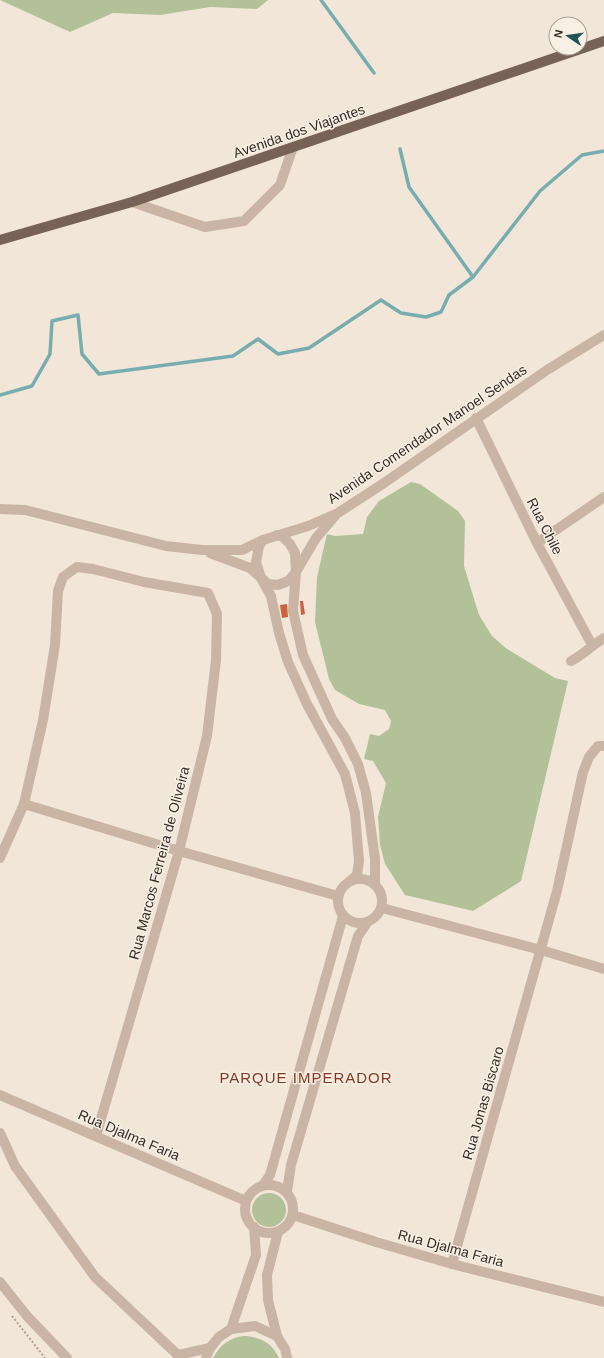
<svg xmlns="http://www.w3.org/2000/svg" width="604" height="1358" viewBox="0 0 604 1358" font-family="Helvetica,sans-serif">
  <rect width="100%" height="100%" fill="#f2e6d9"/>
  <g fill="#b3c199">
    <path d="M0,0H268L257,9L210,7L160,15L113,13L70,32Z"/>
    <path d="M411,482L420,484L458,511L465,521L464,566L479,615L492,636L507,649L555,678L568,681L521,881L473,911L405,895L385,864L380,845L378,817L386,783L373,761L364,759L370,734L379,736L389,729L391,721L385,710L359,704L335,690L329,679L315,622L317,577L327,534L335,536L363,534L367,517L379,501Z"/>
    <circle cx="269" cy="1210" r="17"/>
    <path d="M243,1336C260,1336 272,1343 279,1358H213C220,1345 229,1338 243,1336Z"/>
  </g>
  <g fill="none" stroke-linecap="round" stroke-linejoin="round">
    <g stroke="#77adaf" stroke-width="3.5">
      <path d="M321,0L374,73"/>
      <path d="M400,149L409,187L473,277"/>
      <path d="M0,395L32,386L50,354L52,321L78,315L82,354L99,374L233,356L258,339L278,354L309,348L381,300L401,313L426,317L441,312L449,295L473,277L540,191L582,155L604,151"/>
    </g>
  </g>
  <g fill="#c86140">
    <path d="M300,601H303L305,614L301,615Z"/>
    <path d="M287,604L288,617L282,618L280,605Z"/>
  </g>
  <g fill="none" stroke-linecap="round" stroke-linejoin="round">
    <path stroke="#b59f8f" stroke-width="2" stroke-dasharray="2 2" stroke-linecap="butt" d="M12,1316L45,1358"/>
    <g stroke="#cab5a4" stroke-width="10">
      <path d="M132,202L205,227L244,221L280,185L293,147"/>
      <path d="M476,418L537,543L592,645"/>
      <path d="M0,509L25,510L166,546L202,550H242L263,540L308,526L338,513L384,483L547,370L604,335"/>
      <path d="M277,535L283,537L290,544L295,553L296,572L293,611L303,655L332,719L345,738L358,764L366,793L375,859V884"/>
      <path d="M263,540L259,546L256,562L261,578L271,596L279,633L288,662L307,704L345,774L355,813L359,861L357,875L351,880"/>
      <path d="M537,543L604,497"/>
      <path d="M210,553L250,568L268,584L278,585L288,581L296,572L316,538L335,516"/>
      <path d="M571,661C583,655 592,645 604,638"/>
      <path d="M24,804L179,851L338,896"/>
      <path d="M0,858L24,804L43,720L55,645L58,591L63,577L77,567L93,569L144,582L208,593L217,614L216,660L207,736L179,851L96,1136"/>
      <circle cx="360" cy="901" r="22"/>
      <path d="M382,908L541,950L604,969"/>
      <path d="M0,1095L246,1201"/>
      <path d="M0,1133L15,1166L95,1277L181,1358"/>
      <path d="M263,1185L270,1175L343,916"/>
      <circle cx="269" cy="1209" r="24"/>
      <path d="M287,1191L291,1165L358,936L367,923"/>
      <path d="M293,1215L376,1242L452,1264L604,1302"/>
      <path d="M278,1232L267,1275L268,1300L277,1336L285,1349L287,1358"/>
      <path d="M452,1264L557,891L583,772L589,757L598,746H604"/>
      <path d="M0,1282L27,1316L67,1358"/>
      <path d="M231,1329L256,1255L254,1227"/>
      <path d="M178,1355L210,1348"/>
      <path d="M206,1358L210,1348L219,1337L231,1329L255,1326L277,1336"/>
    </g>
    <path stroke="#776257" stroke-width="10" d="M0,240L132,202L604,41"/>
  </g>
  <g text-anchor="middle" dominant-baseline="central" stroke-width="3" stroke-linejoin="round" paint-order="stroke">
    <g font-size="14" fill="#352b26" stroke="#f9f0e5">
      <text transform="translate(299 131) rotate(-19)">Avenida dos Viajantes</text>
      <text transform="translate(427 434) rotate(-34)">Avenida Comendador Manoel Sendas</text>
      <text transform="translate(545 526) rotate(63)">Rua Chile</text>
      <text transform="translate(159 863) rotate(-75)">Rua Marcos Ferreira de Oliveira</text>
      <text transform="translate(483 1103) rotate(-74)">Rua Jonas Biscaro</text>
      <text transform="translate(129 1135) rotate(23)">Rua Djalma Faria</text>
      <text transform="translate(451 1248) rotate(15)">Rua Djalma Faria</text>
    </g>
    <g font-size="15" letter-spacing="1" fill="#85361e" stroke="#f9f0e5">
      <text x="306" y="1077">PARQUE IMPERADOR</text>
    </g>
  </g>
  <g transform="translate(568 36) rotate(283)"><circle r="19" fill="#f9f0e5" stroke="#aba199"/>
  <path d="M0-3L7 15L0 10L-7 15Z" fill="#1b5357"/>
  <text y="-6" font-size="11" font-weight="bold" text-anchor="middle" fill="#352b26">N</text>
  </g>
</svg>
